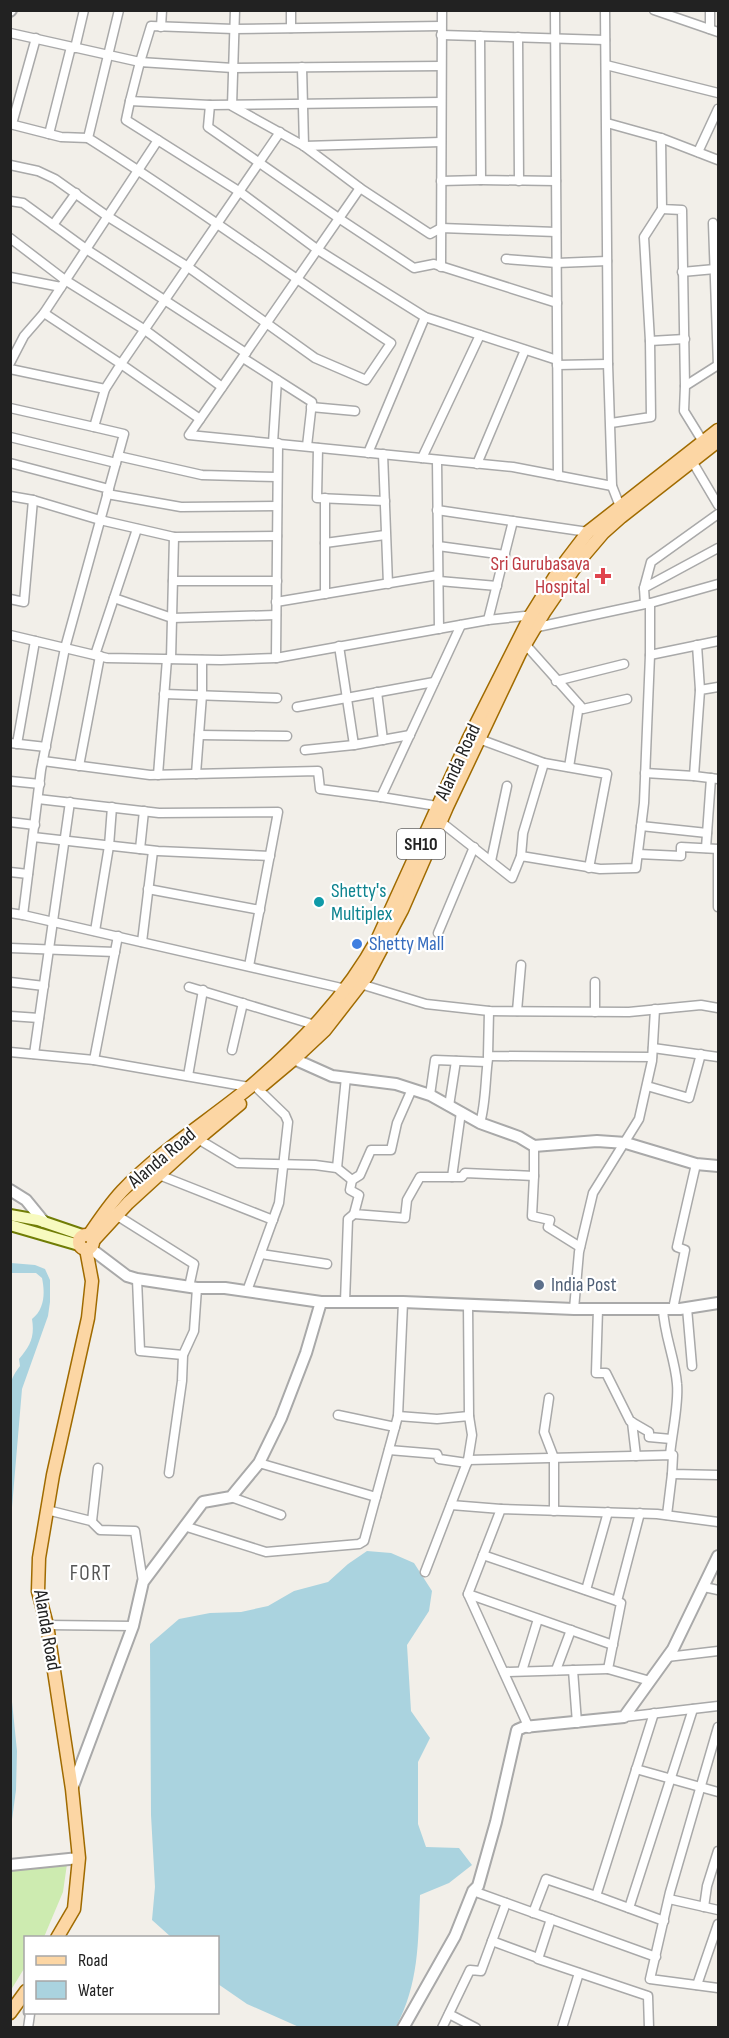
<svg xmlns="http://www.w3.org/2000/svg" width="729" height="2038" viewBox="0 0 729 2038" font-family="'Sofia Sans Condensed',sans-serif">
  <rect width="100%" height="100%" fill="#f2efe9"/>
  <path fill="#cdebb0" d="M67,1864L63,1892L44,1937L26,1938L25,1967L11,1990V1870Z"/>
  <g fill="#aad3df">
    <path d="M11,1263L35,1265L45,1269L50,1280V1302L48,1316L22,1389L11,1519L10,1411C17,1390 2,1389 20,1366L19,1359C30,1346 35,1337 32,1319C45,1309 45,1292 42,1278L36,1273H11Z"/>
    <path d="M367,1551L391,1553L414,1563L432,1591L429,1611L407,1645L411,1711L430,1738L418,1762V1824L426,1847L459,1848L472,1865L449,1883L420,1895C418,1944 419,1983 396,2027H299L247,2004L218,1984V1938L171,1937L152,1920L155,1887L151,1815L150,1644L179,1619L210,1613L241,1612L268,1606L294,1591L328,1582L348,1564Z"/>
    <path d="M10,1682L17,1751L16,1790L11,1827Z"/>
  </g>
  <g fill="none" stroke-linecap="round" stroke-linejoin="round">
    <g stroke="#a9a9a9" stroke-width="11">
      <g id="minor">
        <path d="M235,10L232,106L304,146"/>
        <path d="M555,10L558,476"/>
        <path d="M605,10L608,364L612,486L621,509"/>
        <path d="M654,10L718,32"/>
        <path d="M161,27L162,10"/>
        <path d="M291,28V10"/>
        <path d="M710,29V10"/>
        <path d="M10,33L140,62L151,26L234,29L441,26"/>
        <path d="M441,35L605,40"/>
        <path d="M480,36L481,180L556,181"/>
        <path d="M518,37L519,181"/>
        <path d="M75,48L84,10"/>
        <path d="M606,65L718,93"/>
        <path d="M302,67L304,146"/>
        <path d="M130,101L126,120L240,192L318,250L425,317L557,360"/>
        <path d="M441,102L210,105L208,127L340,219L414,268L434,264L557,303"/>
        <path d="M210,105L130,101L140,62L233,68L441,66"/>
        <path d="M607,123L661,138L718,160"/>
        <path d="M10,124L61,137L88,138"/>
        <path d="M12,124L36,38"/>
        <path d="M49,134L71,47"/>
        <path d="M661,138L662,209L682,210L685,386"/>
        <path d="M441,142L304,146L360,188L430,234L441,228L556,232"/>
        <path d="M698,152L718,109"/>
        <path d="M10,165L38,171L55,179L107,216L188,267L315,358L366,380L391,343C289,275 191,203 88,138L119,10"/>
        <path d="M441,181L481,180"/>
        <path d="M360,188L189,435L513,467L612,486"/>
        <path d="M10,201L23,203L86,249L246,353"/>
        <path d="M713,223L718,366"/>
        <path d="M53,225L76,193"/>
        <path d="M10,238L65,280L145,330L222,387"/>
        <path d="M506,259L557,263L607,261"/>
        <path d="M441,267L442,10"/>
        <path d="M682,272L715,269"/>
        <path d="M10,277L61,287"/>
        <path d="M650,341L685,339"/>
        <path d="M243,358L312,402L307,446"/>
        <path d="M10,363L24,336L44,313"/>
        <path d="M557,365L608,364"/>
        <path d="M10,369L105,389L121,364L44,313L158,140"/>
        <path d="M311,407L355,411"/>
        <path d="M10,408L94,427"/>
        <path d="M200,419L121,364L280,132"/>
        <path d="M611,423L651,417L650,341L644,237L662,209"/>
        <path d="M10,437L116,463"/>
        <path d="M273,443L277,380"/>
        <path d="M705,445L684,411L685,386L718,365"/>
        <path d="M318,448L317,498L385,501"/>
        <path d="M368,453L425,317"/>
        <path d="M383,454L388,584"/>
        <path d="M118,456L202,475L277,477"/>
        <path d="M422,458L480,335"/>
        <path d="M437,460L439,629"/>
        <path d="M692,461L718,505"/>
        <path d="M10,463L109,489"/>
        <path d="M477,464L525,350"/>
        <path d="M107,494L181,507L277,506"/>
        <path d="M10,496L33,500L100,520L174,537L277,536"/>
        <path d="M437,510L588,532"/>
        <path d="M325,543L385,535"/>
        <path d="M438,546L505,555"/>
        <path d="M173,581H277"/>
        <path d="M439,581L497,586"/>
        <path d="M644,588L651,562L718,514"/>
        <path d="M325,594V498"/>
        <path d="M114,598L172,618L276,615"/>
        <path d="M10,599L24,602L33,500"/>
        <path d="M276,602L438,575"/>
        <path d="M650,603V655L718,641"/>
        <path d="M647,604L718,584"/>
        <path d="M488,620L513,521"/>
        <path d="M533,628L645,604L644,588L718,548"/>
        <path d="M10,635L107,658L221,660L276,658L488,620L534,615"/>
        <path d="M525,644L583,709L627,699"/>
        <path d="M697,645L700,690"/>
        <path d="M339,646L354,745L410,735"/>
        <path d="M95,655L137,529"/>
        <path d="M276,658L278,443"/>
        <path d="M171,659L174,537"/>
        <path d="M556,681L624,664"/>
        <path d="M718,687L700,690L694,776L718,779"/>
        <path d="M377,692L383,740"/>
        <path d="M164,694L277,698"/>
        <path d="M297,707L434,682"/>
        <path d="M199,735L287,736"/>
        <path d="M479,739L544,763L607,774L589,868"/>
        <path d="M10,743L46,747"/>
        <path d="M17,744L35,641"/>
        <path d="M305,750L354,745"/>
        <path d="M43,761L150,775L318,771L320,789L381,797"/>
        <path d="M79,766L100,656"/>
        <path d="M569,767L579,705"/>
        <path d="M645,773L694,776"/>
        <path d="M196,774L202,695V660"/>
        <path d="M158,775L167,659"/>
        <path d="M10,781L40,784"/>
        <path d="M38,799L159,813L278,812L249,966"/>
        <path d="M437,806L381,797L461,625"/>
        <path d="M10,822L35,825"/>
        <path d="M441,822L512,878L521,856L600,869L636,868L644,803L650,655"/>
        <path d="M641,826L707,833"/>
        <path d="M33,837L158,851L270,856"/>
        <path d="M706,848L711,778"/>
        <path d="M140,849L144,811"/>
        <path d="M718,849V907"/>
        <path d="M638,854L681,856V847L718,849"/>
        <path d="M521,856L523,833L544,763"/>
        <path d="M491,861L507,786"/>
        <path d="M10,872L28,874"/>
        <path d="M148,889L260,910"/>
        <path d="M10,913L23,915L41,770L65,648L124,434L94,427L105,389"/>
        <path d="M23,915L350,990"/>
        <path d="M95,931L109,846L112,807"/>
        <path d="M438,933L474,847"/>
        <path d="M142,942L153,851"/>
        <path d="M10,948L115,952"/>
        <path d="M10,982L44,986"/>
        <path d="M357,983L426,1004L489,1011L629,1012L701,1005L718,1008"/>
        <path d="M189,987L315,1025"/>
        <path d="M489,1011L488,1056L652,1057"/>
        <path d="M517,1011L521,965"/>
        <path d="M595,1012V982"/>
        <path d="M10,1016L39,1018"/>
        <path d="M653,1048L718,1057"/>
        <path d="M232,1050L243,1003"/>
        <path d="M10,1052L94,1060L249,1087"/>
        <path d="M34,1054L70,802"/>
        <path d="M94,1060L118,936"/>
        <path d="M188,1076L203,990"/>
        <path d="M647,1086L689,1098L701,1054"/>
        <path d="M430,1095L435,1060L487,1062"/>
        <path d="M449,1106L456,1061"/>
        <path d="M480,1123C486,1103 485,1080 488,1059"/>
        <path d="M198,1139L238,1163L315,1165L337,1168L352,1180L360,1175L371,1150H391L397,1123L412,1089"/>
        <path d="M337,1168L346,1077"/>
        <path d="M159,1175L273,1220"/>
        <path d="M534,1176L532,1216L550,1220L548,1227L580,1247"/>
        <path d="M452,1177L461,1112"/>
        <path d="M352,1180L350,1190L359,1195L354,1214L405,1218L407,1200L420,1177H462L465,1173L534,1176V1146"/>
        <path d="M113,1213L194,1264L189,1287"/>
        <path d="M261,1254L327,1264"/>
        <path d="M137,1279L140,1351L183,1355"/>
        <path d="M247,1291L279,1203L288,1122L285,1115L258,1089"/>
        <path d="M345,1302L348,1219L354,1214"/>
        <path d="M468,1304L469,1416"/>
        <path d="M687,1308L692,1366"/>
        <path d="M574,1309L579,1252L593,1193L639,1119L652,1061L655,1009"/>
        <path d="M598,1309L596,1373H606L630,1421L649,1432V1437L671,1439"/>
        <path d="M663,1309C664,1335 675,1358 677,1384C679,1404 672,1433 670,1455"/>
        <path d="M673,1309L685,1250L677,1247L696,1164"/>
        <path d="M549,1398L544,1432L554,1458V1511"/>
        <path d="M338,1415L395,1427"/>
        <path d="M398,1416L437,1419L469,1416L472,1435L468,1460"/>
        <path d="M632,1422L636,1456"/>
        <path d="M389,1450L437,1454L439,1459L467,1463"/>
        <path d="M259,1463L376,1497"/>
        <path d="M169,1473L182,1381L183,1355L194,1331L197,1288"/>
        <path d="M231,1497L281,1515"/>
        <path d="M451,1505L501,1509"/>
        <path d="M47,1510L91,1521L100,1530L135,1531L143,1582"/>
        <path d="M667,1515L672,1474"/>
        <path d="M92,1521L98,1468"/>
        <path d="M184,1526L266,1552L359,1544L364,1541L398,1416L403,1302"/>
        <path d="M483,1555L617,1601L640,1513"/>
        <path d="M425,1572L468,1460L673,1455L672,1474L718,1475"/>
        <path d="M704,1587L718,1590"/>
        <path d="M586,1590L608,1512"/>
        <path d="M468,1594L613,1645"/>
        <path d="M617,1601L621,1603L608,1669L650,1681"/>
        <path d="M47,1625L133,1626"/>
        <path d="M667,1657L718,1651"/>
        <path d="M556,1670L571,1630"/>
        <path d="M573,1670L577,1723"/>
        <path d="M522,1671L538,1619"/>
        <path d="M504,1672L608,1669"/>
        <path d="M654,1713L596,1896L664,1921"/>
        <path d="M624,1717L718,1706"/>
        <path d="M718,1727L670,1892L650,1979L718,1988"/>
        <path d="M529,1728L468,1594L501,1509L657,1514L718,1522"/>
        <path d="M636,1769L718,1792"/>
        <path d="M473,1891L656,1957"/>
        <path d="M669,1899L718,1910"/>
        <path d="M704,1907L707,1886L718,1851"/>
        <path d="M629,1908L693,1709"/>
        <path d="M533,1913L546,1879L596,1896"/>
        <path d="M551,1919L538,1959L648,1996L649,2028"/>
        <path d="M492,1941L538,1958"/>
        <path d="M697,1985L718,1924"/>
        <path d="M28,2012L30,2014L28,2028"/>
        <path d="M449,2014L476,2028"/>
        <path d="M442,2028L470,1970L481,1971L506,1903"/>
        <path d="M562,2028L579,1973"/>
      </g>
    </g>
    <g stroke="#a9a9a9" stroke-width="14">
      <g id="tertiary">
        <path d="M10,11L11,10"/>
        <path d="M294,1059L332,1076L396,1084L430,1095L480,1123L519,1137L534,1146L597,1141L626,1143L696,1164L718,1166"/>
        <path d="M10,1190L26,1200L44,1222"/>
        <path d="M90,1248L127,1276L137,1279L197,1288H225L321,1302H403L574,1309H680L718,1303"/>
        <path d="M72,1789L133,1626L143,1582L203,1502L231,1497L259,1463L281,1418L306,1353L321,1302"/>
        <path d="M10,1865L79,1858"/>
        <path d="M403,2028L455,1936L473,1891L478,1886L496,1822L517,1730L524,1727L624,1717L673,1649L718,1556"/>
      </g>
    </g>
    <g stroke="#707d05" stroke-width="14">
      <g id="secondary">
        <path d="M10,1215L38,1220L82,1235"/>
        <path d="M10,1225L79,1245"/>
      </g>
    </g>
    <g stroke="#a06b00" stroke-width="15">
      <g id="primary">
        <path d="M263,1085L294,1059L325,1030L367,976L402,910L447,807L520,653L545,611L580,560L603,533L621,517L718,441"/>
        <circle cx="86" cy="1242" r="7"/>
        <path d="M89,1235C99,1220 109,1205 122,1191C160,1151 207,1122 250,1087C300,1044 346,997 378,938L468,740L531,615L559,570L588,532L718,430"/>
        <path d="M93,1241L128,1203L198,1139L240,1104"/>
        <path d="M57,1938L74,1909L79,1858L72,1789L47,1625L38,1591L39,1558L53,1475L88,1318L92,1281L86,1249"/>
        <path d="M10,2013L26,1991"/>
      </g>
    </g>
    <use href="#minor" stroke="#fff" stroke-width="8"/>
    <use href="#tertiary" stroke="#fff" stroke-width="10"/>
    <use href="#secondary" stroke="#f7fabf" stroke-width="10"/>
    <use href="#primary" stroke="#fcd6a4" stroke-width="12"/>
  </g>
  <path fill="#e0444e" stroke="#fff" stroke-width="2" d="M600 567h6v6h6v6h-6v6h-6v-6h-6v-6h6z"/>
  <circle fill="#0f9aa8" stroke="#fff" stroke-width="2" cx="319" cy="902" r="6"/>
  <circle fill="#3f7fe0" stroke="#fff" stroke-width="2" cx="357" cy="944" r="6"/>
  <circle fill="#5c6f8a" stroke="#fff" stroke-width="2" cx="539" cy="1285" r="6"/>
  <g text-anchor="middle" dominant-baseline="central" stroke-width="4.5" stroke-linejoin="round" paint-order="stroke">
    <rect fill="#fff" stroke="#646464" stroke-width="1.5" x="397" y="829" width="48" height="30" rx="4.5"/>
    <g font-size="18" font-weight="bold" fill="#222">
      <text x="421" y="844">SH10</text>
    </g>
    <g font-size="20" fill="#be3a42" stroke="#fff" text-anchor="end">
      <text x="590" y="564">Sri Gurubasava<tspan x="590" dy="23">Hospital</tspan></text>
    </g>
    <g font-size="20" fill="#222" stroke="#fff">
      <text transform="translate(458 762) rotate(-65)">Alanda Road</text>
      <text transform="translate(162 1158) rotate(-40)">Alanda Road</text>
      <text transform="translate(47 1630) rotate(80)">Alanda Road</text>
    </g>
    <g font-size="20" fill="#0d838f" stroke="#fff" text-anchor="start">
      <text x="331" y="891">Shetty's<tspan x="331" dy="23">Multiplex</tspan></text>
    </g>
    <g font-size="20" fill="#366cbe" stroke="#fff" text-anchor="start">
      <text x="369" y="944">Shetty Mall</text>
    </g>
    <g font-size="20" fill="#4e5e75" stroke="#fff" text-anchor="start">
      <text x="551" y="1285">India Post</text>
    </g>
    <g font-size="21" letter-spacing="1.5" fill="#555" stroke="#fff">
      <text x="91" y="1573">FORT</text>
    </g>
  </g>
  <rect width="729" height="2038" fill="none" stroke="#222222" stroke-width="24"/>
  <rect x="24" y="1936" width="195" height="78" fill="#ffffff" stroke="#a7a7a7" stroke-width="1.5"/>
  <rect x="36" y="1956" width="30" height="9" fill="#fcd6a4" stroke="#a7a7a7" stroke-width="1.5"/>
  <text x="78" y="1966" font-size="18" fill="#222222">Road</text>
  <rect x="36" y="1981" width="30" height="18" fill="#aad3df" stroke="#a7a7a7" stroke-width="1.5"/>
  <text x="78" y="1996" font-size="18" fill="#222222">Water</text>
</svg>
